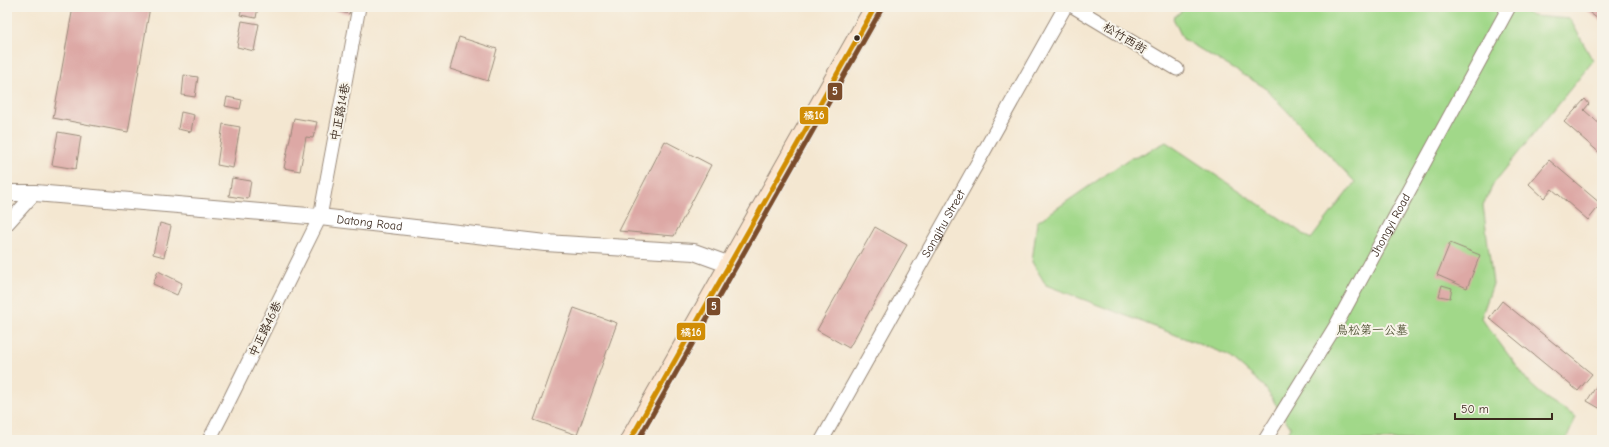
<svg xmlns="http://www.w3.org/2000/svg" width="1609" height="447" viewBox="0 0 1609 447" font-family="'Comic Neue','LXGW WenKai TC',sans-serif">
  <rect width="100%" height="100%" fill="#f7f3e8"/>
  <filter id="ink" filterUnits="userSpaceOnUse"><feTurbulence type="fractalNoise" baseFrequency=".025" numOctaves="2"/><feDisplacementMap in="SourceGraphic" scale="8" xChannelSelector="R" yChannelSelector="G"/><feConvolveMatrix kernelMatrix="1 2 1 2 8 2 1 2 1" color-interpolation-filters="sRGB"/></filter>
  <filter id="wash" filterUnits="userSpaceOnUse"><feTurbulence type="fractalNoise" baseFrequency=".012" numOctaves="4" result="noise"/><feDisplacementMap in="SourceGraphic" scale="16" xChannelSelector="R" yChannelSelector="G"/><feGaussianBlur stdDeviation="0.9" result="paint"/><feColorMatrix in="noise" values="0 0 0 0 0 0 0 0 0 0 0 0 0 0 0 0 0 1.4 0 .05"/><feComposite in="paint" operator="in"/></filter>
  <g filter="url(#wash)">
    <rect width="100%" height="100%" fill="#f4e7d1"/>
    <path fill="#a1d889" stroke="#6e8154" d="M1187,7H1248L1255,10L1298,13L1318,7H1518L1532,16L1570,19L1593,61L1494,183L1483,205L1493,284L1481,318L1530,384L1546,398L1576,417L1566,440H1284L1291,428L1264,386L1228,355L1046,285L1032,262L1037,222L1130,158L1137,157L1166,142L1311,239L1355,182L1264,87L1183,39L1173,18Z"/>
    <g id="blocks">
      <g fill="#dda8a5">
        <path d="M73,7H150L128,132L53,118Z"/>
        <path d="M242,7H258L256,18L240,15Z"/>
        <path d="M322,7H351L349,14Z"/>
        <path d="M1582,7H1602V22Z"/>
        <path d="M242,21L259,24L254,51L237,47Z"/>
        <path d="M459,37L497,49L488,81L450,69Z"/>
        <path d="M184,75L198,77L195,97L182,95Z"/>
        <path d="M227,97L242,100L240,109L225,106Z"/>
        <path d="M1585,99L1589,104L1584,110L1602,126V155L1564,122Z"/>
        <path d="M181,112L194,115L191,132L178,129Z"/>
        <path d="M294,118L317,122L313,138L306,137L300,171L284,168Z"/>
        <path d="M223,124L240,127L233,168L217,165Z"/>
        <path d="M58,132L81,136L76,169L52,165Z"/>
        <path d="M665,141L711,165L674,236L619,231Z"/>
        <path d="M1549,160L1601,204L1588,220L1552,189L1544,198L1529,184Z"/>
        <path d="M232,178L251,181L248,199L229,196Z"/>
        <path d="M160,223L171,226L164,257L153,254Z"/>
        <path d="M875,227L907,245L849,348L817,330Z"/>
        <path d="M1450,243L1480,255L1467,288L1437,275Z"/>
        <path d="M158,271L182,283L177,295L153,284Z"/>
        <path d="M1442,285L1452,288L1450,298L1439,296Z"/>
        <path d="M1502,301L1592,374L1578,391L1489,318Z"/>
        <path d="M574,308L617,323L577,435L534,420Z"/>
        <path d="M1597,385L1602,388L1601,409L1587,401Z"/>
      </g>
    </g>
  </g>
  <g filter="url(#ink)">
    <use href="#blocks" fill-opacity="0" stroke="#988878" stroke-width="1"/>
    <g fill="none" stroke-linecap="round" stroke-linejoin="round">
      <g stroke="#988878" stroke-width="15">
        <g id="minor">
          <path d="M1074,7L1177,69"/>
          <path d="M7,224L35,193"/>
          <path d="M209,440L225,409L320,217L359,7"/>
          <path id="s1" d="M822,440L1065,7"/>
          <path id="s2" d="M1265,440L1335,327L1509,7"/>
        </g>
      </g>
      <g stroke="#988878" stroke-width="18">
        <g id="tertiary">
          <path id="s3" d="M7,193H35L320,217L545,243L694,252L730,265"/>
        </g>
      </g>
      <g stroke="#988878" stroke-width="21">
        <path id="secondary" d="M630,440L875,7"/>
      </g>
      <use href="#minor" stroke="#fff" stroke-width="13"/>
      <use href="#tertiary" stroke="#fff" stroke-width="16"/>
      <use href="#secondary" stroke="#fbe5cf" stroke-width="19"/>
      <g stroke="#f7f3e8" stroke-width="8">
        <path id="bus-1" d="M630,440L875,7"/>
      </g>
      <g stroke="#f7f3e8" stroke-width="8">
        <path id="bus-2" d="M638,440L881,10"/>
      </g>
      <use href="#bus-1" stroke="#d18d06" stroke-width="5"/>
      <use href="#bus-2" stroke="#7a4b2a" stroke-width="5"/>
    </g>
  </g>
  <circle fill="#3b2a1e" stroke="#f7f3e8" stroke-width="1.5" cx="857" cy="38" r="3.5"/>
  <g text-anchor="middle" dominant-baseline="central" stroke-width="4" stroke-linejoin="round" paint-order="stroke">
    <g font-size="12" fill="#3b2a1e" stroke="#f7f3e8">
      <text transform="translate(1125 38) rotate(31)">松竹西街</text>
      <text transform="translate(340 112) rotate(-79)">中正路14巷</text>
      <text stroke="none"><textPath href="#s3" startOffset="364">Datong Road</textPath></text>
      <text stroke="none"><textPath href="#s1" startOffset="248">Songjhu Street</textPath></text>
      <text stroke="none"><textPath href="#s2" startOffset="249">Jhongyi Road</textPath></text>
      <text transform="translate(265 329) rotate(-64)">中正路46巷</text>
    </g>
    <g font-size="12" fill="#545639" stroke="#f7f3e8">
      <text x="1372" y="330">鳥松第一公墓</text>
    </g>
  </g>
  <g stroke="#f7f3e8" stroke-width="1.5">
    <rect x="827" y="82" width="16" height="19" rx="4" fill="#7a4b2a"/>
    <rect x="799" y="106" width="30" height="19" rx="4" fill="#d18d06"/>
    <rect x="706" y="297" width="15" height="19" rx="4" fill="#7a4b2a"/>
    <rect x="676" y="322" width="30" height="19" rx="4" fill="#d18d06"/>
  </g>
  <g font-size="11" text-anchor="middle" font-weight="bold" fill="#fff">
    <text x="835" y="95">5</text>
    <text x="814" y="119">橘16</text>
    <text x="714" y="310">5</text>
    <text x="691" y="336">橘16</text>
  </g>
  <rect width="1609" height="447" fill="none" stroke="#f7f3e8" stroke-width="24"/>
  <path d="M1455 413v6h97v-6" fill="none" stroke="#3b2a1e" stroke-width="2"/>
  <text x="1461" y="413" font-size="12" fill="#3b2a1e" stroke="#f7f3e8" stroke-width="3" paint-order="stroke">50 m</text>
</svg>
